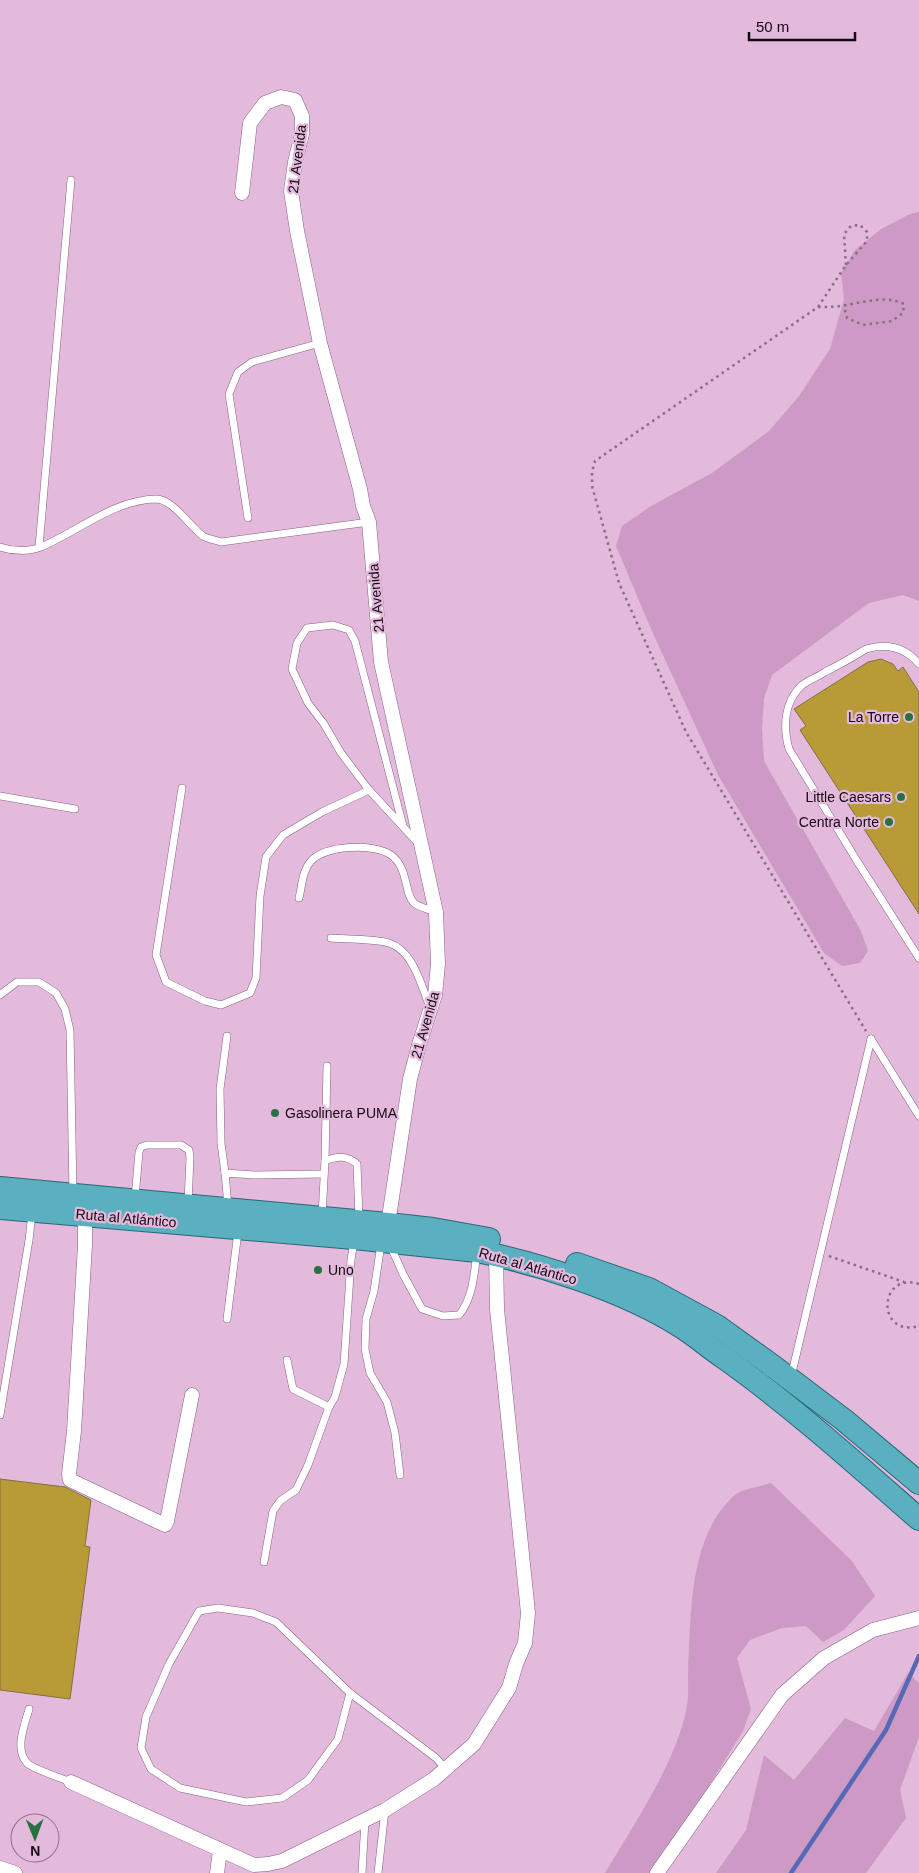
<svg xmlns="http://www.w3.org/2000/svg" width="919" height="1873" viewBox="0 0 919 1873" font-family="Helvetica,sans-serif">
  <rect width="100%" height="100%" fill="#e3b9dc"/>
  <g fill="#cd9ac5">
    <path d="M919,212V601L903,595L869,603L772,675L764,699L762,729L764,761L861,931L868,951L860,963L842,966L824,953L718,775L651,629L616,546L622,526L651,506L712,473L769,431L799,396L830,349L844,299L841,273L855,250L881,229L910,214Z"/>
    <path d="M771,1483L852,1561L875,1596L844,1630L823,1642L806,1626L782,1628L750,1640L737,1658L751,1709L743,1731L699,1802L660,1873H605C633,1826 675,1764 686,1711C689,1699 688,1685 688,1673C691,1616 688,1536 735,1495C742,1489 762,1486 771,1483Z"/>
    <path d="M908,1673L919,1683V1737L900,1790L906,1818L866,1873H716L746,1830L764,1755L794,1780L845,1718L874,1731Z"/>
  </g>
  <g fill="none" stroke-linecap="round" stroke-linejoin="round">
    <path stroke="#5769b5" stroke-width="4.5" d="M791,1873L886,1730L919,1656"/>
  </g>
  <g fill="#b89a37" stroke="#807144">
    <path d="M881,659L893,664L898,671L903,667L919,692V914L800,730L806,726L794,709L868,662Z"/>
    <path d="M0,1479L65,1487L91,1500L85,1546L90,1547L70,1699L0,1690Z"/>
  </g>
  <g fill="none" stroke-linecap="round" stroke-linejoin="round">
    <g stroke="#886282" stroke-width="8">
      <g id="service">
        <path d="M248,518L229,394L238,372L252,362L320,343"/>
        <path d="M0,547C12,551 28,552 41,547C79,531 113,500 156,499C173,499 190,527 203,536C208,539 215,540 221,542L369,522"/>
        <path d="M39,547L71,180"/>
        <path d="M919,664C905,647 887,643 866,649C853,657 839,665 825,672C818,677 808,680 801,686C784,703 783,727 789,749L857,861L919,958"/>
        <path d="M182,788L156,955L166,982L205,1001L221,1005L250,993L256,978L260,896L266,857L283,835L322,812L369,790"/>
        <path d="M0,796L75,809"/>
        <path d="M403,826L355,641L349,630L333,625L307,628L297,643L292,669L308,703L324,724L341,753L369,790L418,843"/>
        <path d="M299,898C302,886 302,871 311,861C325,845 374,843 391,855C409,868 404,894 414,903C418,907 429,909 435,912"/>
        <path d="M331,938C345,939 378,939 389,943C414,951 421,986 430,1007"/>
        <path d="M0,995L17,982H39L56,993L65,1009L70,1030L73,1193"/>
        <path d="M871,1039L919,1116"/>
        <path d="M325,1161L327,1066"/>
        <path d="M225,1173L221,1143L220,1089L227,1036"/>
        <path d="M135,1198L139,1152L141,1147L147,1145H181L189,1150L190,1158L188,1203"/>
        <path d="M228,1206L225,1173L254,1175L324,1174"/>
        <path d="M322,1216L325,1161C337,1156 347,1155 357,1164L359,1218"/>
        <path d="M381,1244L374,1291L366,1319L365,1349L370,1373L387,1402L395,1433L400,1475"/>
        <path d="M391,1247L403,1274L422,1309L443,1316L459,1315C473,1298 474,1274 477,1253"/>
        <path d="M227,1319L238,1232"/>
        <path d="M287,1360L293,1389L329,1407"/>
        <path d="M791,1377L871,1039"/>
        <path d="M0,1415L29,1240L32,1213"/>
        <path d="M264,1562L273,1511L280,1501L296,1490L308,1465L329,1407L335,1397L344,1364L351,1260L354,1241"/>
        <path d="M350,1693L338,1739L308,1780L282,1798L246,1802L180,1788L151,1769L141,1748L146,1717L169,1664L199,1611L218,1608L253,1613L276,1622L350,1693L436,1758L446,1769"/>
        <path d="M29,1709C25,1724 14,1749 27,1763C31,1768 63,1779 71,1782"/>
        <path d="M362,1873L365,1820"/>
        <path d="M378,1873L385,1810"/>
      </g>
    </g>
    <g stroke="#886282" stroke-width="15">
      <g id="minor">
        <path d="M242,193L250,123L265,103L281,97L295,100L302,116V134L295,162L291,191L297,231L320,343L360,489L363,506L369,522L381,662L436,912L438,964L435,995L419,1045L410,1079L388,1224"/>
        <path d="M85,1215V1245L74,1431L69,1474L70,1480L165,1525L167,1521L192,1395"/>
        <path d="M71,1782L254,1865L268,1864L282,1861L385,1810L434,1779L474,1744L509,1688L516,1664L525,1643L528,1613L497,1309L496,1255"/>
        <path d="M0,1868L15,1873"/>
        <path d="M217,1873L220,1851"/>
        <path d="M657,1873L782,1695L824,1658L873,1630L919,1618"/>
      </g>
    </g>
    <g stroke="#276879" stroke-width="24">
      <g id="trunk">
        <path d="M0,1188L388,1224L433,1229L489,1239"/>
        <path d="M0,1208L354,1238L477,1251C541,1264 624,1291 680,1326C695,1335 708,1347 723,1357C792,1406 855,1463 919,1519"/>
        <path d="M577,1264L649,1289L717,1326L774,1367L844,1420L919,1483"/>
      </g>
    </g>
    <g stroke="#8a6d86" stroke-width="2.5" stroke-dasharray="2.5 4" stroke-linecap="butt">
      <path d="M846,265L844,234L851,226L860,225L867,232V241L846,265L818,307L595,461L592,472V486L619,583L686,732L866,1031"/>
      <path d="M818,307C828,307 837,307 846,305C866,302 885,295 904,304L903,313L892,321L863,325L847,318L844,306"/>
      <path d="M829,1256L904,1282"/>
      <path d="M919,1284C878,1271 876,1338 919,1326"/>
    </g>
    <use href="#service" stroke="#fff" stroke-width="7"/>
    <use href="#minor" stroke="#fff" stroke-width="14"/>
    <use href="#trunk" stroke="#5ab0bf" stroke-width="22"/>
  </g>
  <g fill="#267241" stroke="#e3b9dc" stroke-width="2">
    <circle cx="909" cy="717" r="5"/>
    <circle cx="901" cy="797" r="5"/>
    <circle cx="889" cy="822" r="5"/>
    <circle cx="275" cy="1113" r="5"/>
    <circle cx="318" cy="1270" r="5"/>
  </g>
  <g text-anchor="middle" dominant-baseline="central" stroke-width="4.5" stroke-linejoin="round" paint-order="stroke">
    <g font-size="14" fill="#150814" stroke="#e3b9dc">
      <text transform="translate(297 159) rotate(-83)">21 Avenida</text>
      <text transform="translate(376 598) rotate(-95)">21 Avenida</text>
      <text transform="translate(425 1025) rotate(-74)">21 Avenida</text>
      <text transform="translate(126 1218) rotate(5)">Ruta al Atlántico</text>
      <text transform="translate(528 1266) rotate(16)">Ruta al Atlántico</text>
    </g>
    <g font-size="14" fill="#150814" stroke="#e3b9dc" text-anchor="end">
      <text x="899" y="717">La Torre</text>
      <text x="891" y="797">Little Caesars</text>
      <text x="879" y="822">Centra Norte</text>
      <text x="285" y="1113" text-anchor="start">Gasolinera PUMA</text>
      <text x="328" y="1270" text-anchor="start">Uno</text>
    </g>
  </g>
  <g transform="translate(35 1838) rotate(179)"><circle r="24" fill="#e3b9dc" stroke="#91728c"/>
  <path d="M0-4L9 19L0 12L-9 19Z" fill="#267241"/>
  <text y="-8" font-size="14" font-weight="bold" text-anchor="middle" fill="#150814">N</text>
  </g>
  <path d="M749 32v8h106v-8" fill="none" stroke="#150814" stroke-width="2.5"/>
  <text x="756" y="32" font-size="15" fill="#150814" stroke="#e3b9dc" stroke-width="4" paint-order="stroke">50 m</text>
</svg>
